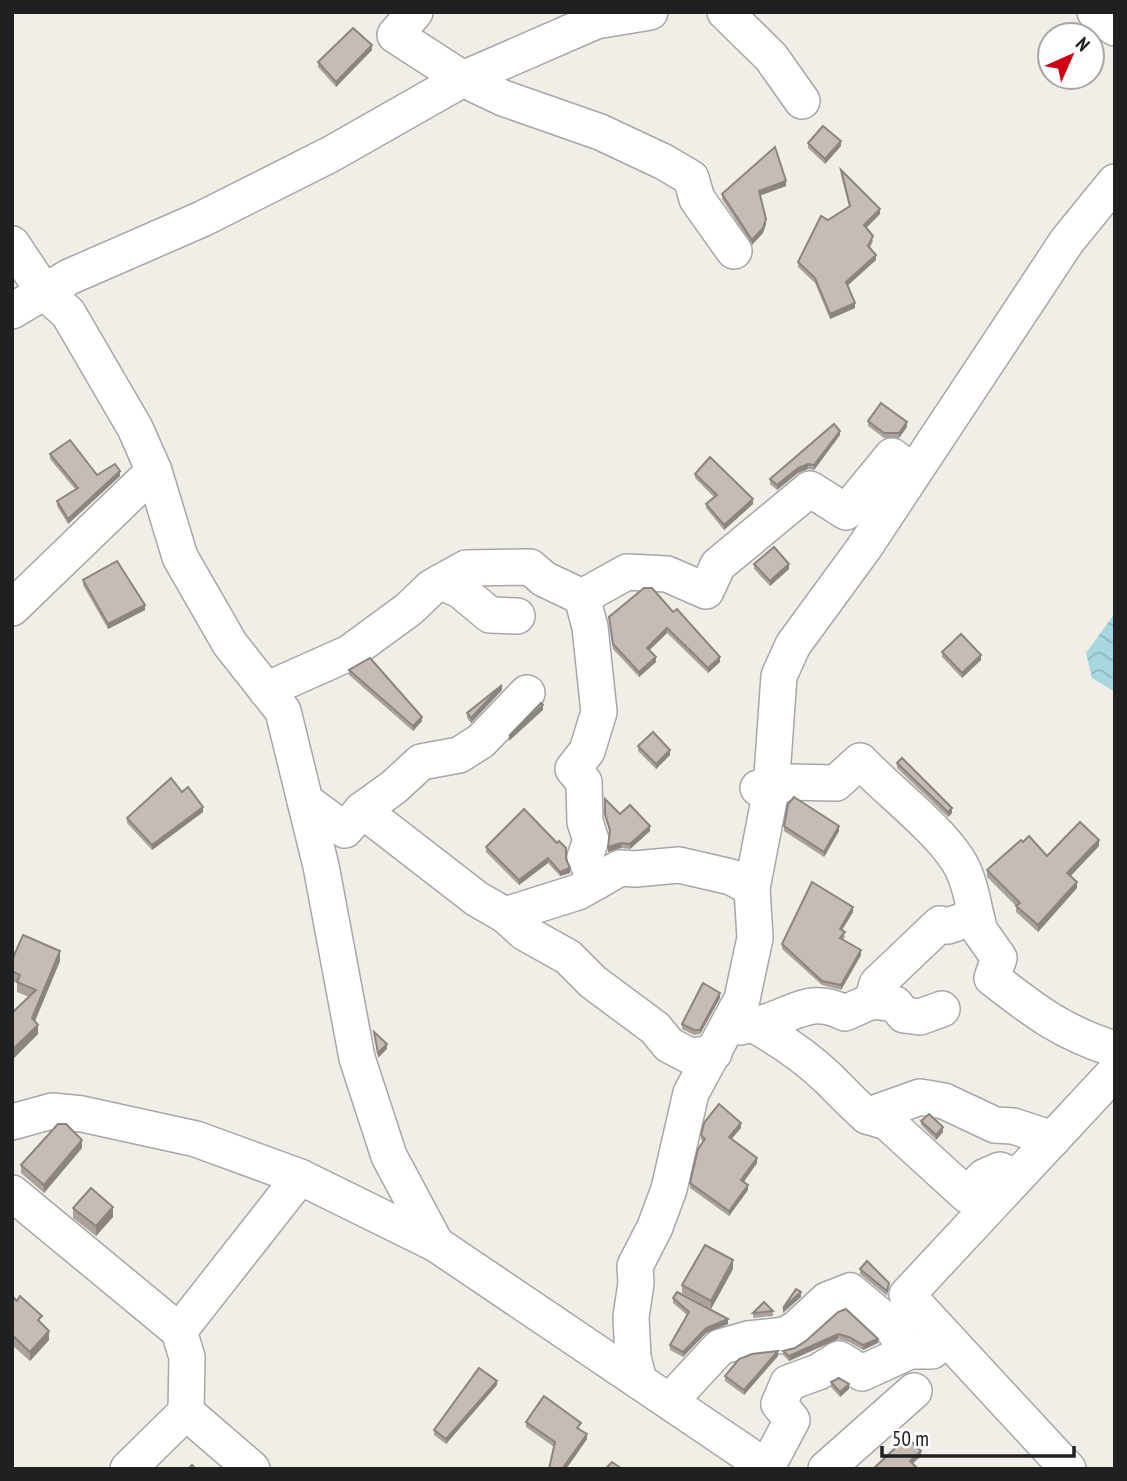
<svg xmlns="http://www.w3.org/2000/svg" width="1127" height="1481" viewBox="0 0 1127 1481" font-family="'PT Sans Narrow',sans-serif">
  <defs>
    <pattern id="water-waves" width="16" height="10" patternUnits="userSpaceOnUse" patternTransform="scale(1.75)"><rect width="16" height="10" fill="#a8d7de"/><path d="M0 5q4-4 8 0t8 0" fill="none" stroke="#90b8be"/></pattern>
  </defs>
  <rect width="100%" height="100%" fill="#f1ede7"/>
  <path fill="url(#water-waves)" d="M1115,613V692L1092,678L1086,653Z"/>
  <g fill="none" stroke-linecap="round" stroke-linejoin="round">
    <g stroke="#a7a7a7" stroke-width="38">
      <g id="minor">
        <path d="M415,12L395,35L463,79L503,98L600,132L664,162L691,178L697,199L734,251"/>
        <path d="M725,12L771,57L802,101"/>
        <path d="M1095,12L1115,28"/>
        <path d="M12,244L44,292L69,277L202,219L331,154L463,79L596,21L650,12"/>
        <path d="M12,311L44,292L68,313L135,428L154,471L12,608"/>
        <path d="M154,471L180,557L230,644L283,711L321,866L357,1058L389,1156L436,1244L769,1469"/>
        <path d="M441,582L460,590L490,615L517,616"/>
        <path d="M582,597L627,572L667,574L706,591L718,565L810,489L846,512L892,456L912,472"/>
        <path d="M266,690L349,653L409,609L432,587L466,568L530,567L544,579L582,597L590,627L599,712L587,751L573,769L584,782L585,822L591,840L585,857L596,882"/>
        <path d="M758,788L771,790L787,782L836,783L860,761C889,791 935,826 957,859C968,875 972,897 976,916L948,926L940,924L877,984L872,1001"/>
        <path d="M305,801L345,830L362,810L477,899L505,915L525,933L568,957L593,982L655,1028L669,1045L690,1056L714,1053"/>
        <path d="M362,810L394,787L421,762L459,755L481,741L527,693"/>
        <path d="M505,915L578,892L620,868L635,869L679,865L731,877L752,888"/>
        <path d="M976,916L980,931L999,958L992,978C1033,1010 1064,1034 1115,1049"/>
        <path d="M753,1024C779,1039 806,1057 828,1078C841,1091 853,1104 867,1116L920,1097L944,1101L995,1125L1013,1126L1053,1139"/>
        <path d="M741,1027C750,1024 760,1024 769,1021C798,1011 813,997 845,1013L872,1001L895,1004L904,1015L920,1017L942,1009"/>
        <path d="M867,1116L887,1122L967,1195L984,1177L1000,1170L1004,1172"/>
        <path d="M12,1122L52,1111L82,1114L196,1139L300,1177L436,1244"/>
        <path d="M12,1193L179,1331L300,1177"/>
        <path d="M179,1331L187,1357L186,1412L252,1469"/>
        <path d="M639,1381L633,1357L631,1317L636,1283L635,1266L655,1227L669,1189L691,1093L742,999L755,938L752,888L771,790L779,676L793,645L864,548L1067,241L1115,182"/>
        <path d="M670,1401L720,1347L748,1339L785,1335L797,1328L827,1300L850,1291L886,1321L910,1351"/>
        <path d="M767,1467L792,1420L779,1404L788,1383L818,1372L839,1359L862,1373L910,1351H932"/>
        <path d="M128,1469L186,1412"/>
        <path d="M826,1469L914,1391"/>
        <path d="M1068,1469L907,1295L1115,1072"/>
      </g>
    </g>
    <use href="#minor" stroke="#fff" stroke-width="35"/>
  </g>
  <g fill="#aaa29d">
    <path d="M372,50L336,87L318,67V62Z"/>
    <path d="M808,143L841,146L825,164L808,148Z"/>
    <path d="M841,170L880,214L866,228L873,241L870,248L876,260L847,286L855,308L830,319L815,283L798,267V262L828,220L849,206L841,175Z"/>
    <path d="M786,186L760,195L766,224L763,233L752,245L722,199V194Z"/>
    <path d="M868,421L907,427L899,438H884L868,426Z"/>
    <path d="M840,435L814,470L808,469L798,473L777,490L770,484V479Z"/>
    <path d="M50,454L97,475L120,476L68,524L57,506V501L75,489L50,459Z"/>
    <path d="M695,474L753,504L724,530L706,508V504L714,497L695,478Z"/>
    <path d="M754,564L789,569L770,586L754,569Z"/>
    <path d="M83,580L145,610L108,629L83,585Z"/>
    <path d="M673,612L720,662L708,673L667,633L650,650L656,662L639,677L613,649L609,617Z"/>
    <path d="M942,652L981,660L962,678L942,657Z"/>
    <path d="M349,670L422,721L413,731L349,675Z"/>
    <path d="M502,690L471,723L467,718V713Z"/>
    <path d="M638,746L670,755L656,769L638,751Z"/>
    <path d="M897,763L952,813L948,817L897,768Z"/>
    <path d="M605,799L620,814L650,831L630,849L621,848L608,852L610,833L605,818Z"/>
    <path d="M203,812L152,850L127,823V818Z"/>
    <path d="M784,826L839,831L824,857L784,831Z"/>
    <path d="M1099,846L1070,876L1077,888L1038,932L1016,912V906L987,877V870Z"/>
    <path d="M486,847L566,859L570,873L560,876L548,863L519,885L486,852Z"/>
    <path d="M853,912L842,930L845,937L843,940L861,955L841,990L822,985L782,949V944Z"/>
    <path d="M12,960L60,961L35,1021L38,1034L12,1060V1013L29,997L17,992V983L12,981Z"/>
    <path d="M720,998L700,1034L694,1035L682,1029V1024Z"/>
    <path d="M921,1121L943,1132L936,1140L921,1125Z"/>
    <path d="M741,1128L731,1139L757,1163L744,1182L748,1190L729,1216L690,1188V1183L703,1142L701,1140V1135Z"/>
    <path d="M82,1148L44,1193L21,1173V1165Z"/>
    <path d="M73,1208L113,1217L96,1236L73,1218Z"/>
    <path d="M733,1269L711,1309L682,1293V1285Z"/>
    <path d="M860,1269L889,1288L887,1296L860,1274Z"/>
    <path d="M12,1296L42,1324L49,1340L30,1361L12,1345Z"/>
    <path d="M673,1298L728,1324L706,1333L683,1357L670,1350V1345L687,1315L673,1303Z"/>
    <path d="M773,1311V1316L753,1318V1313Z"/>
    <path d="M838,1312L878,1343L863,1350L849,1342L838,1339L789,1361L783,1355V1351L795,1348L807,1340Z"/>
    <path d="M778,1356L744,1395L725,1381V1376Z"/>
    <path d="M831,1382L849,1389L840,1397L831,1387Z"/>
    <path d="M497,1385L446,1444L434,1435V1430Z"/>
    <path d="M526,1422L581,1428L579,1429L587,1439L566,1469H549L554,1447L526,1427Z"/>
  </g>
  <g fill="#8b847f">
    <path d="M372,45V50L336,87V82Z"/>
    <path d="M841,141V146L825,164V159Z"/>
    <path d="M786,181V186L759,196V191Z"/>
    <path d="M880,209V214L864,230V225Z"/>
    <path d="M766,219V224L763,233L752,245V240Z"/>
    <path d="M876,255V260L846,287V282Z"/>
    <path d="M855,303V308L830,319V314Z"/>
    <path d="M907,422V427L899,438V433Z"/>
    <path d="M840,431V435L814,470V465Z"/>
    <path d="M808,464V469L798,473L777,490V485L798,468Z"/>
    <path d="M120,471V476L68,524V519Z"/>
    <path d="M753,499V504L724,530V525Z"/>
    <path d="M789,564V569L770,586V581Z"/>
    <path d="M145,605V610L108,629V624Z"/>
    <path d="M667,628V633L647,652V648Z"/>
    <path d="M981,655V660L962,678V673Z"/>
    <path d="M656,657V662L639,677V672Z"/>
    <path d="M720,657V662L708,673V668Z"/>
    <path d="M502,685V690L471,723V718Z"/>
    <path d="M543,705V710L509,741V736Z"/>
    <path d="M422,717V721L413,731V726Z"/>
    <path d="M670,750V755L656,769V764Z"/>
    <path d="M203,807V812L152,850V845Z"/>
    <path d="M952,808V813L948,817V812Z"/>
    <path d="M650,826V831L630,849V844Z"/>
    <path d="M839,826V831L824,857V852Z"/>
    <path d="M1099,840V846L1067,880V873Z"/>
    <path d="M621,843V848L608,852V847Z"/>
    <path d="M548,858V863L519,885V880Z"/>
    <path d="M570,868V873L560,876V872Z"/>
    <path d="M1077,882V888L1038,932V925Z"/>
    <path d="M853,907V912L840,933V929Z"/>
    <path d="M861,950V955L841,990V985Z"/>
    <path d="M60,951V961L32,1028V1018Z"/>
    <path d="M720,993V998L700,1034V1030Z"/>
    <path d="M38,1025V1034L12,1060V1050Z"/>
    <path d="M387,1044V1049L378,1058V1053Z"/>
    <path d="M741,1123V1128L729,1142V1137Z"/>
    <path d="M943,1127V1132L936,1140V1135Z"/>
    <path d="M82,1140V1148L44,1193V1185Z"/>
    <path d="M757,1158V1163L741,1185V1180Z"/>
    <path d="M748,1185V1190L729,1216V1211Z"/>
    <path d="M113,1207V1217L96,1236V1226Z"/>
    <path d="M733,1260V1269L711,1309V1301Z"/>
    <path d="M801,1292V1297L783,1313V1308Z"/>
    <path d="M728,1319V1324L706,1333L683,1357V1352L706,1328Z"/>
    <path d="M49,1331V1340L30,1361V1352Z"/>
    <path d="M838,1334V1339L789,1361V1356Z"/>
    <path d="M878,1339V1343L863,1350V1345Z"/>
    <path d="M778,1351V1356L744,1395V1390Z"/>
    <path d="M497,1381V1385L446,1444V1439Z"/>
    <path d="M849,1384V1389L840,1397V1392Z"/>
    <path d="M587,1434V1439L566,1469H562Z"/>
    <path d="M921,1451V1456L910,1466V1461Z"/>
  </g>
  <g fill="#c6bcb6" stroke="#8b847f" stroke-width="2">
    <path d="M353,28L372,45L336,82L318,62Z"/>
    <path d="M823,126L841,141L825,159L808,143Z"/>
    <path d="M775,147L786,181L759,191L766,219L763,228L752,240L722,194Z"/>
    <path d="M841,170L880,209L864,225L873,236L868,246L876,255L846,282L855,303L830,314L815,278L798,262L821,216L828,220L850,206Z"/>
    <path d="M881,403L907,422L899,433H884L868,421Z"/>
    <path d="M834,424L840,431L814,465L808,464L798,468L777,485L770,479Z"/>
    <path d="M70,440L97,475L115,464L120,471L68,519L57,501L78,488L50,454Z"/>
    <path d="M710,457L753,499L724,525L706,504L717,495L695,474Z"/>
    <path d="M774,547L789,564L770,581L754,564Z"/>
    <path d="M117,561L145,605L108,624L83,580Z"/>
    <path d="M644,588H652L673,612L677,609L720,657L708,668L667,628L647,648L656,657L639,672L613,644L609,617Z"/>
    <path d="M961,634L981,655L962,673L942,652Z"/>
    <path d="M370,658L422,717L413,726L349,670Z"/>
    <path d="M502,685L471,718L467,713Z"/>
    <path d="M541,703L543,705L509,736Z"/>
    <path d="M653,732L670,750L656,764L638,746Z"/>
    <path d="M902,758L952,808L948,812L897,763Z"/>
    <path d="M171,778L182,792L188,787L203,807L152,845L127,818Z"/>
    <path d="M794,797L839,826L824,852L784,826L788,804Z"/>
    <path d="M605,799L620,814L630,805L650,826L630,844L621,843L608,847L610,830L605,814Z"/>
    <path d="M524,809L557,843L559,841L566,848V859L570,868L560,872L548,858L519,880L486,847Z"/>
    <path d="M1080,822L1099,840L1067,873L1077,882L1038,925L1016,906L1020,903L987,870L1021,840L1023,842L1029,836L1047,856Z"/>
    <path d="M812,882L853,907L840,929L845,932L840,938L861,950L841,985L822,981L782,944Z"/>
    <path d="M23,935L60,951L32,1018L38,1025L12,1050V1013L36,990L17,982L20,975L12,971V960Z"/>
    <path d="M703,983L720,993L700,1030H694L682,1024Z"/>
    <path d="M374,1032L387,1044L378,1053Z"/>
    <path d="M719,1104L741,1123L729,1137L757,1158L741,1180L748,1185L729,1211L690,1183L698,1149L705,1139L701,1135L704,1123Z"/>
    <path d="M929,1114L943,1127L936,1135L921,1121Z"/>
    <path d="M58,1124H66L82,1140L44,1185L21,1165Z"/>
    <path d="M91,1188L113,1207L96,1226L73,1208Z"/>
    <path d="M705,1245L733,1260L711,1301L682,1285Z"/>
    <path d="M867,1261L889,1283L887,1291L860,1269Z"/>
    <path d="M796,1289L801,1292L783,1308Z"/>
    <path d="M677,1292L728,1319L706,1328L683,1352L670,1345L689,1312L673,1298Z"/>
    <path d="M12,1296L17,1301L20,1296L42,1316L38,1320L49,1331L30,1352L12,1335Z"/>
    <path d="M764,1302L773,1311L753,1313Z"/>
    <path d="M846,1309L878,1339L863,1345L849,1337L838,1334L789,1356L783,1351L795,1348L807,1340L838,1312Z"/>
    <path d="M778,1351L744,1390L725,1376L739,1359L752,1354Z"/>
    <path d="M479,1368L497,1381L446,1439L434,1430Z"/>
    <path d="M839,1378L849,1384L840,1392L831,1382Z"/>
    <path d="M544,1396L581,1423L577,1428L587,1434L562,1469H549L555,1442L526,1422Z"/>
    <path d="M907,1437L921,1451L910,1461L918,1469H873Z"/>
    <path d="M612,1462L622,1469H605Z"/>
    <path d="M192,1465L196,1469H188Z"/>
  </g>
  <rect width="1127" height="1481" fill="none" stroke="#202020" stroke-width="28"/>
  <g transform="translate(1071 56) rotate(45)"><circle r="33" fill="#ffffff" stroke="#a6a6a6" stroke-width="2"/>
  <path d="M0-5L12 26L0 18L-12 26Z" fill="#d00014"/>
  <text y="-10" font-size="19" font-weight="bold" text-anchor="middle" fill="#202020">N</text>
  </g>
  <path d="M882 1446v10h192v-10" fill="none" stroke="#202020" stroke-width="3.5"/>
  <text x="892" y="1446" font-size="21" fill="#202020" stroke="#ffffff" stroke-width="5" paint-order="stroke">50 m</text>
</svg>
